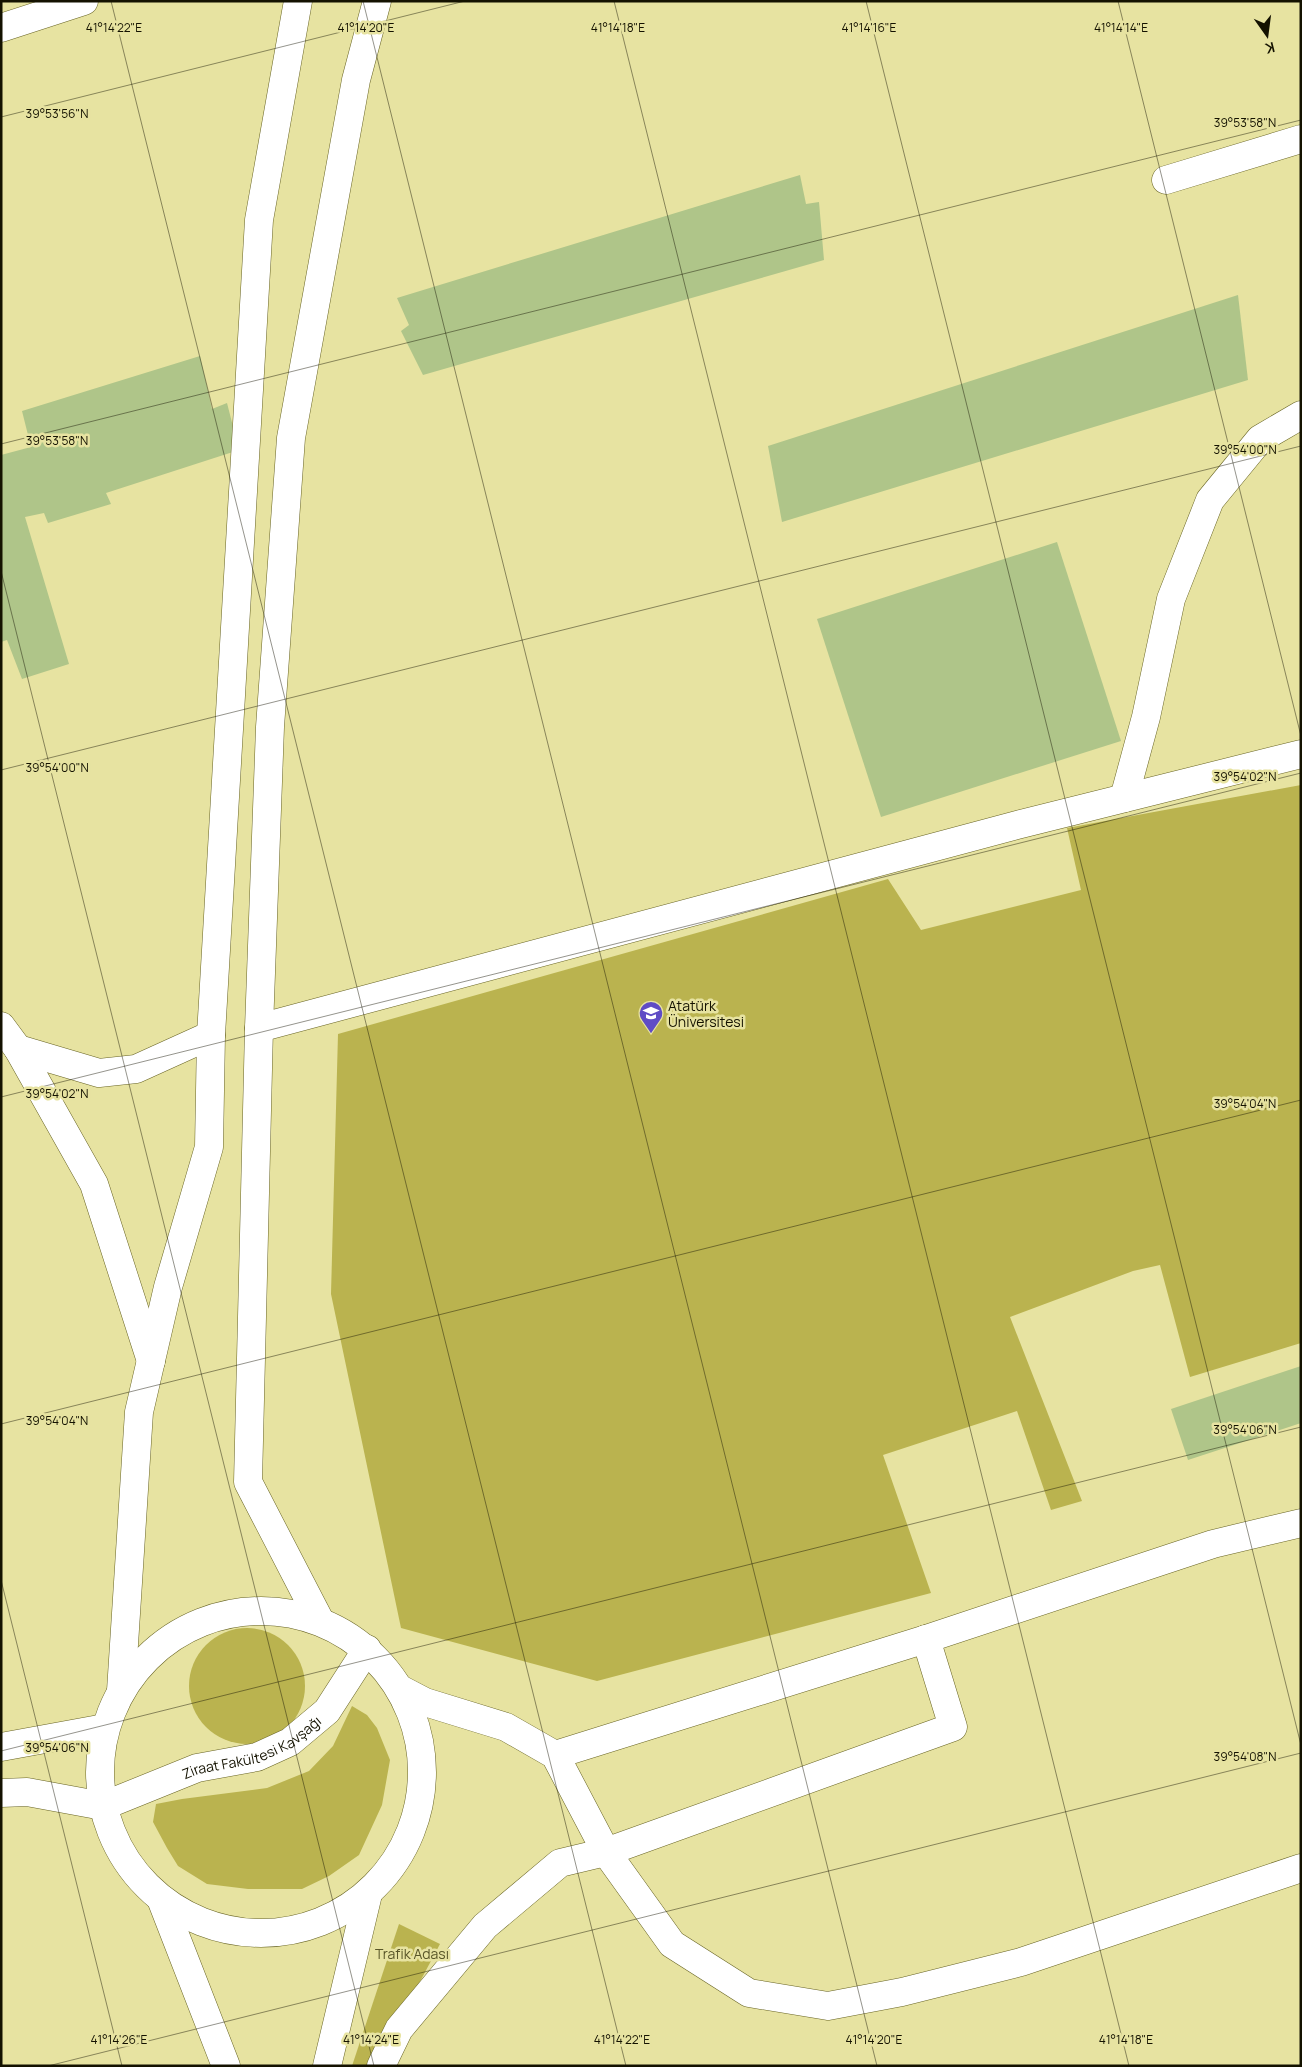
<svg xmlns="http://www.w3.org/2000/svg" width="1302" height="2067" viewBox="0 0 1302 2067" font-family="Manrope,sans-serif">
  <rect width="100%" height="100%" fill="#e7e3a1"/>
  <g fill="#bab34f">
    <path d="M1301,785V1343L1190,1377L1160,1265L1133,1271L1010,1317L1082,1501L1051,1510L1017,1411L883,1455L931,1593L597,1681L401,1628L331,1294L338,1034L888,879L921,930L1081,890L1067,828Z"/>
    <circle cx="247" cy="1686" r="58"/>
    <path d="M352,1706L367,1715L377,1728L390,1760L382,1805L359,1855L329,1876L302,1889H248L207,1884L178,1866L167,1848L153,1822L156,1804L182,1799L267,1788L309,1771L333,1746Z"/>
    <path d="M399,1924L440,1944L375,2066H352Z"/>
  </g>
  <g fill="#afc589">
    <path d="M800,175L806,204L819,202L824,260L423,375L401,331L409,325L397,298Z"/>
    <path d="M1238,295L1248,380L782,522L768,446Z"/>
    <path d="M200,356L212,409L227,403L239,450L106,493L111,504L48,523L44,513L25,517L69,664L22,679L7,640L1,642V455L31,447L22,411Z"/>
    <path d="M1057,542L1121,741L881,817L817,619Z"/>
    <path d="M1301,1366V1423L1188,1460L1171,1409Z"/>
  </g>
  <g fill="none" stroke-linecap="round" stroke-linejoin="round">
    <g stroke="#686424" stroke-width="29">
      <g id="minor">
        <path d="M1,28L84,1"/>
        <path d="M1166,180L1301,139"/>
        <path d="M1124,798L1146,717L1171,599L1210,500L1260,439L1301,415"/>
        <path d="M1,1026L18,1049L94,1184L151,1361"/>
        <path d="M259,1028L1017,825L1301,754"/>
        <path d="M18,1049L99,1073L136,1069L211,1035"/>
        <path d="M402,1690L425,1702L506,1727L555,1755L606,1852L672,1944L749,1993L828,2006L902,1992L1021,1962L1301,1868"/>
        <path d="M555,1755L926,1639L1213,1544L1301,1523"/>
        <path d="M606,1852L953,1727L926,1639"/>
      </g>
    </g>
    <g stroke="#686424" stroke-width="29">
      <g id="secondary">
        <circle cx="261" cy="1772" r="161"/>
        <path d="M320,1621L248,1482L259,1028L270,727L291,438L356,80L377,1"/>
        <path d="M121,1691L139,1412L168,1287L209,1147L211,1035L259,220L298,1"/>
        <path d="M1,1747L105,1728"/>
        <path id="s1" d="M1,1793L27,1792L103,1806L197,1768L257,1757L290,1742L327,1711L367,1649"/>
        <path d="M161,1899L226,2066"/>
        <path d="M327,2066L368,1894"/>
        <path d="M381,2066L399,2029L485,1926L560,1863L606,1852"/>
      </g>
    </g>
    <use href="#minor" stroke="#fff" stroke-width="28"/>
    <use href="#secondary" stroke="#fff" stroke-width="28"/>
  </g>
  <path fill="none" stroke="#141200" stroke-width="1" stroke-opacity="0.45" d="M111,1L626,2066M363,1L877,2066M614,1L1129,2066M866,1L1301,1745M1118,1L1301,736M1,117L465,1M1,444L1301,120M1,571L374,2066M1,770L1301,446M1,1097L1301,773M1,1424L1301,1100M1,1580L122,2066M1,1751L1301,1427M48,2066L1301,1753"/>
  <defs>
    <g id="university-pin" transform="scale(1.25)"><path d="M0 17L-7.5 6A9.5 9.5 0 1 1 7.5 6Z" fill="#5f4cc5" stroke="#e7e3a1"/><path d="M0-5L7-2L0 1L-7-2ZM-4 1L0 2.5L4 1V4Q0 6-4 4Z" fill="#fff"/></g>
  </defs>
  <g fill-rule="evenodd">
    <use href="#university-pin" x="651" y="1013"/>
  </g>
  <g text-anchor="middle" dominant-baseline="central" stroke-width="5" stroke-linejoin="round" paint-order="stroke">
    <g font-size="14" fill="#141200" stroke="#e7e3a1" text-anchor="start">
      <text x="668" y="1005">Atatürk<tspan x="668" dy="16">Üniversitesi</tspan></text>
    </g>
    <g font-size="14" fill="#141200" stroke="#e7e3a1">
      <text stroke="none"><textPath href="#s1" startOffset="264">Ziraat Fakültesi Kavşağı</textPath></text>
    </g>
    <g font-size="14" fill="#595628" stroke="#e7e3a1">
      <text x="412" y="1953">Trafik Adası</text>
    </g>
  </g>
  <g font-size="12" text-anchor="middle" fill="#141200" stroke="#e7e3a1" stroke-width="5" stroke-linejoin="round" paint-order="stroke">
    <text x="114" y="32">41°14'22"E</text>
    <text x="366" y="32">41°14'20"E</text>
    <text x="618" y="32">41°14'18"E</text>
    <text x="869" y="32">41°14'16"E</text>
    <text x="1121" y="32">41°14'14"E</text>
    <text x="57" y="118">39°53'56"N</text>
    <text x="1245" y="127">39°53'58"N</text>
    <text x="57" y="445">39°53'58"N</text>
    <text x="1245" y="454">39°54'00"N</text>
    <text x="57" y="772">39°54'00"N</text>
    <text x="1245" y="781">39°54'02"N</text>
    <text x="57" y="1098">39°54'02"N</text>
    <text x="1245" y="1108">39°54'04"N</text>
    <text x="57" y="1425">39°54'04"N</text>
    <text x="1245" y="1434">39°54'06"N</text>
    <text x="57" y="1752">39°54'06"N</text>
    <text x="1245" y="1761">39°54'08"N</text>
    <text x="119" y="2044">41°14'26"E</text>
    <text x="371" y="2044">41°14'24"E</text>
    <text x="622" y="2044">41°14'22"E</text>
    <text x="874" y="2044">41°14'20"E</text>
    <text x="1126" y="2044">41°14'18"E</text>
  </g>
  <rect width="1302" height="2067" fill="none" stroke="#141200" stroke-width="5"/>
  <g transform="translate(1267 35) rotate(166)" stroke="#e7e3a1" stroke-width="4" paint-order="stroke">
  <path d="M0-4L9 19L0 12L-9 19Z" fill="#141200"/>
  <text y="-8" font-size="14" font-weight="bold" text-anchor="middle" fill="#141200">K</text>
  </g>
</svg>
